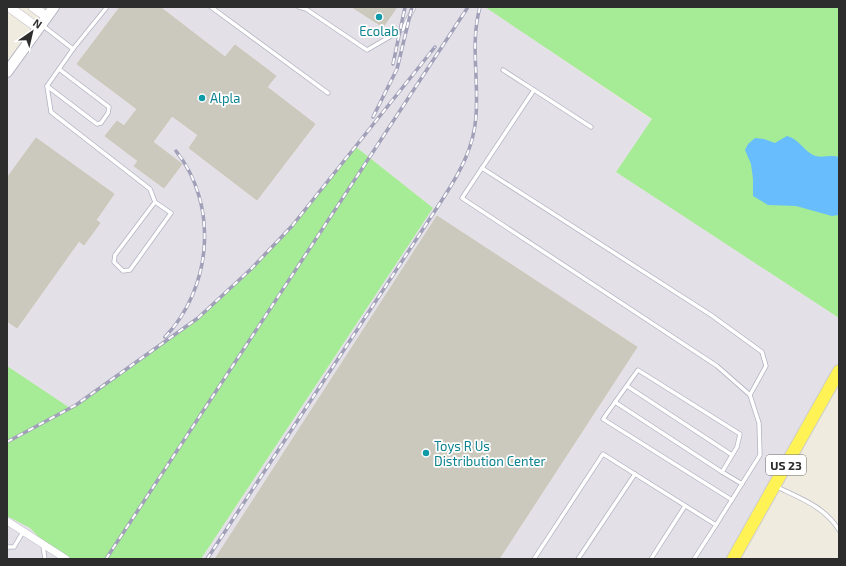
<svg xmlns="http://www.w3.org/2000/svg" width="846" height="566" viewBox="0 0 846 566" font-family="'Exo 2',sans-serif">
  <rect width="100%" height="100%" fill="#f0ebdf"/>
  <g fill="#e3e0e8">
    <path d="M49,7H485L652,120L616,172L839,318V375L734,559H201L433,208L356,147L274,245L202,316L70,408L7,366V64Z"/>
    <path d="M7,516L30,528L60,559H7Z"/>
  </g>
  <g fill="#a6eb96">
    <path d="M485,7H839V318L616,172L652,119Z"/>
    <path d="M356,147L433,208L201,559H60L30,528L7,516V366L70,408L202,316L274,245Z"/>
  </g>
  <path fill="#68befc" d="M787,136C799,139 803,150 813,155C821,159 831,154 839,157V215L832,216L796,206L768,205L753,196V179L751,164L745,150L748,144L755,138L764,139L775,143Z"/>
  <g fill="#cbc9bd" stroke="#ccc8b8">
    <path d="M120,7H160L225,57L235,45L276,76L267,87L315,124L257,200L189,148L198,135L172,116L153,142L182,164L164,188L134,166L138,161L105,136L117,121L124,126L137,109L77,64Z"/>
    <path d="M352,7H397L383,27Z"/>
    <path d="M36,138L114,194L96,220L100,223L84,245L79,241L17,328L7,321V178Z"/>
    <path d="M437,216L637,347L499,559H215Z"/>
  </g>
  <g fill="none" stroke-linecap="round" stroke-linejoin="round">
    <g stroke="#b3b3c2" stroke-width="5">
      <g id="service">
        <path d="M211,7L328,93"/>
        <path d="M299,7L306,9L367,50L403,29L414,7"/>
        <path d="M42,25L73,49L47,86L51,112L150,189L155,202L115,255L114,262L123,271L130,270L171,213L155,202"/>
        <path d="M73,49L107,7"/>
        <path d="M503,70L534,90"/>
        <path d="M47,86L97,124L101,123L108,113L109,107L59,69"/>
        <path d="M591,127L534,90L462,198L717,366L750,395L759,423L760,455L716,525"/>
        <path d="M482,168L711,315L762,352L766,366L750,395"/>
        <path d="M627,386L732,455"/>
        <path d="M615,402L722,472"/>
        <path d="M777,487C800,498 825,507 839,530"/>
        <path d="M732,500L603,419L638,370L740,434L737,447L722,472L742,484"/>
        <path d="M43,546L45,559"/>
        <path d="M7,547H14L23,532"/>
        <path d="M534,559L603,454L716,525L694,559"/>
        <path d="M578,559L635,474"/>
        <path d="M651,559L685,506"/>
      </g>
    </g>
    <g stroke="#b3b3c2" stroke-width="8">
      <path id="minor" d="M7,521L66,559"/>
    </g>
    <g stroke="#b3b3c2" stroke-width="10">
      <g id="tertiary">
        <path d="M9,7L38,28"/>
        <path d="M33,7L47,17"/>
      </g>
    </g>
    <g stroke="#b3b3c2" stroke-width="12">
      <path id="secondary" d="M7,72L54,7"/>
    </g>
    <g stroke="#cdcdcd" stroke-width="14">
      <path id="primary" d="M733,559L839,371"/>
    </g>
    <use href="#service" stroke="#fff" stroke-width="3.5"/>
    <use href="#minor" stroke="#fff" stroke-width="7"/>
    <use href="#tertiary" stroke="#fff" stroke-width="9"/>
    <use href="#secondary" stroke="#fff" stroke-width="10"/>
    <use href="#primary" stroke="#fff255" stroke-width="12"/>
    <g stroke="#a1a0b9" stroke-width="3.5">
      <g id="rail">
        <path d="M393,64L405,7"/>
        <path d="M373,117L397,69L412,7"/>
        <path d="M165,337C212,288 219,205 176,151"/>
        <path d="M7,442L76,405L198,318L251,269L292,226L435,47"/>
        <path d="M106,559L468,7"/>
        <path d="M207,559L444,197C460,172 474,147 476,116C479,79 470,43 480,7"/>
      </g>
    </g>
    <use href="#rail" stroke="#fff" stroke-width="2" stroke-dasharray="6" stroke-linecap="butt"/>
  </g>
  <g fill="#0f9aa8" stroke="#fff" stroke-width="1.5">
    <circle cx="379" cy="17" r="4"/>
    <circle cx="202" cy="98" r="4"/>
    <circle cx="426" cy="453" r="4"/>
  </g>
  <g text-anchor="middle" dominant-baseline="central" stroke-width="3.5" stroke-linejoin="round" paint-order="stroke">
    <rect fill="#fff" stroke="#6c6c6c" stroke-width="1" x="766" y="455" width="40" height="20" rx="3"/>
    <g font-size="12" font-weight="bold" fill="#2d2d2d">
      <text x="786" y="465">US 23</text>
    </g>
    <g font-size="13" fill="#0d838f" stroke="#fff" text-anchor="start">
      <text x="379" y="31" text-anchor="middle">Ecolab</text>
      <text x="210" y="98">Alpla</text>
      <text x="434" y="446">Toys R Us<tspan x="434" dy="15">Distribution Center</tspan></text>
    </g>
  </g>
  <rect width="846" height="566" fill="none" stroke="#2d2d2d" stroke-width="16"/>
  <g transform="translate(32 32) rotate(34)" stroke="#ffffff" stroke-width="3" paint-order="stroke">
  <path d="M0-3L7 15L0 10L-7 15Z" fill="#2d2d2d"/>
  <text y="-6" font-size="11" font-weight="bold" text-anchor="middle" fill="#2d2d2d">N</text>
  </g>
</svg>
